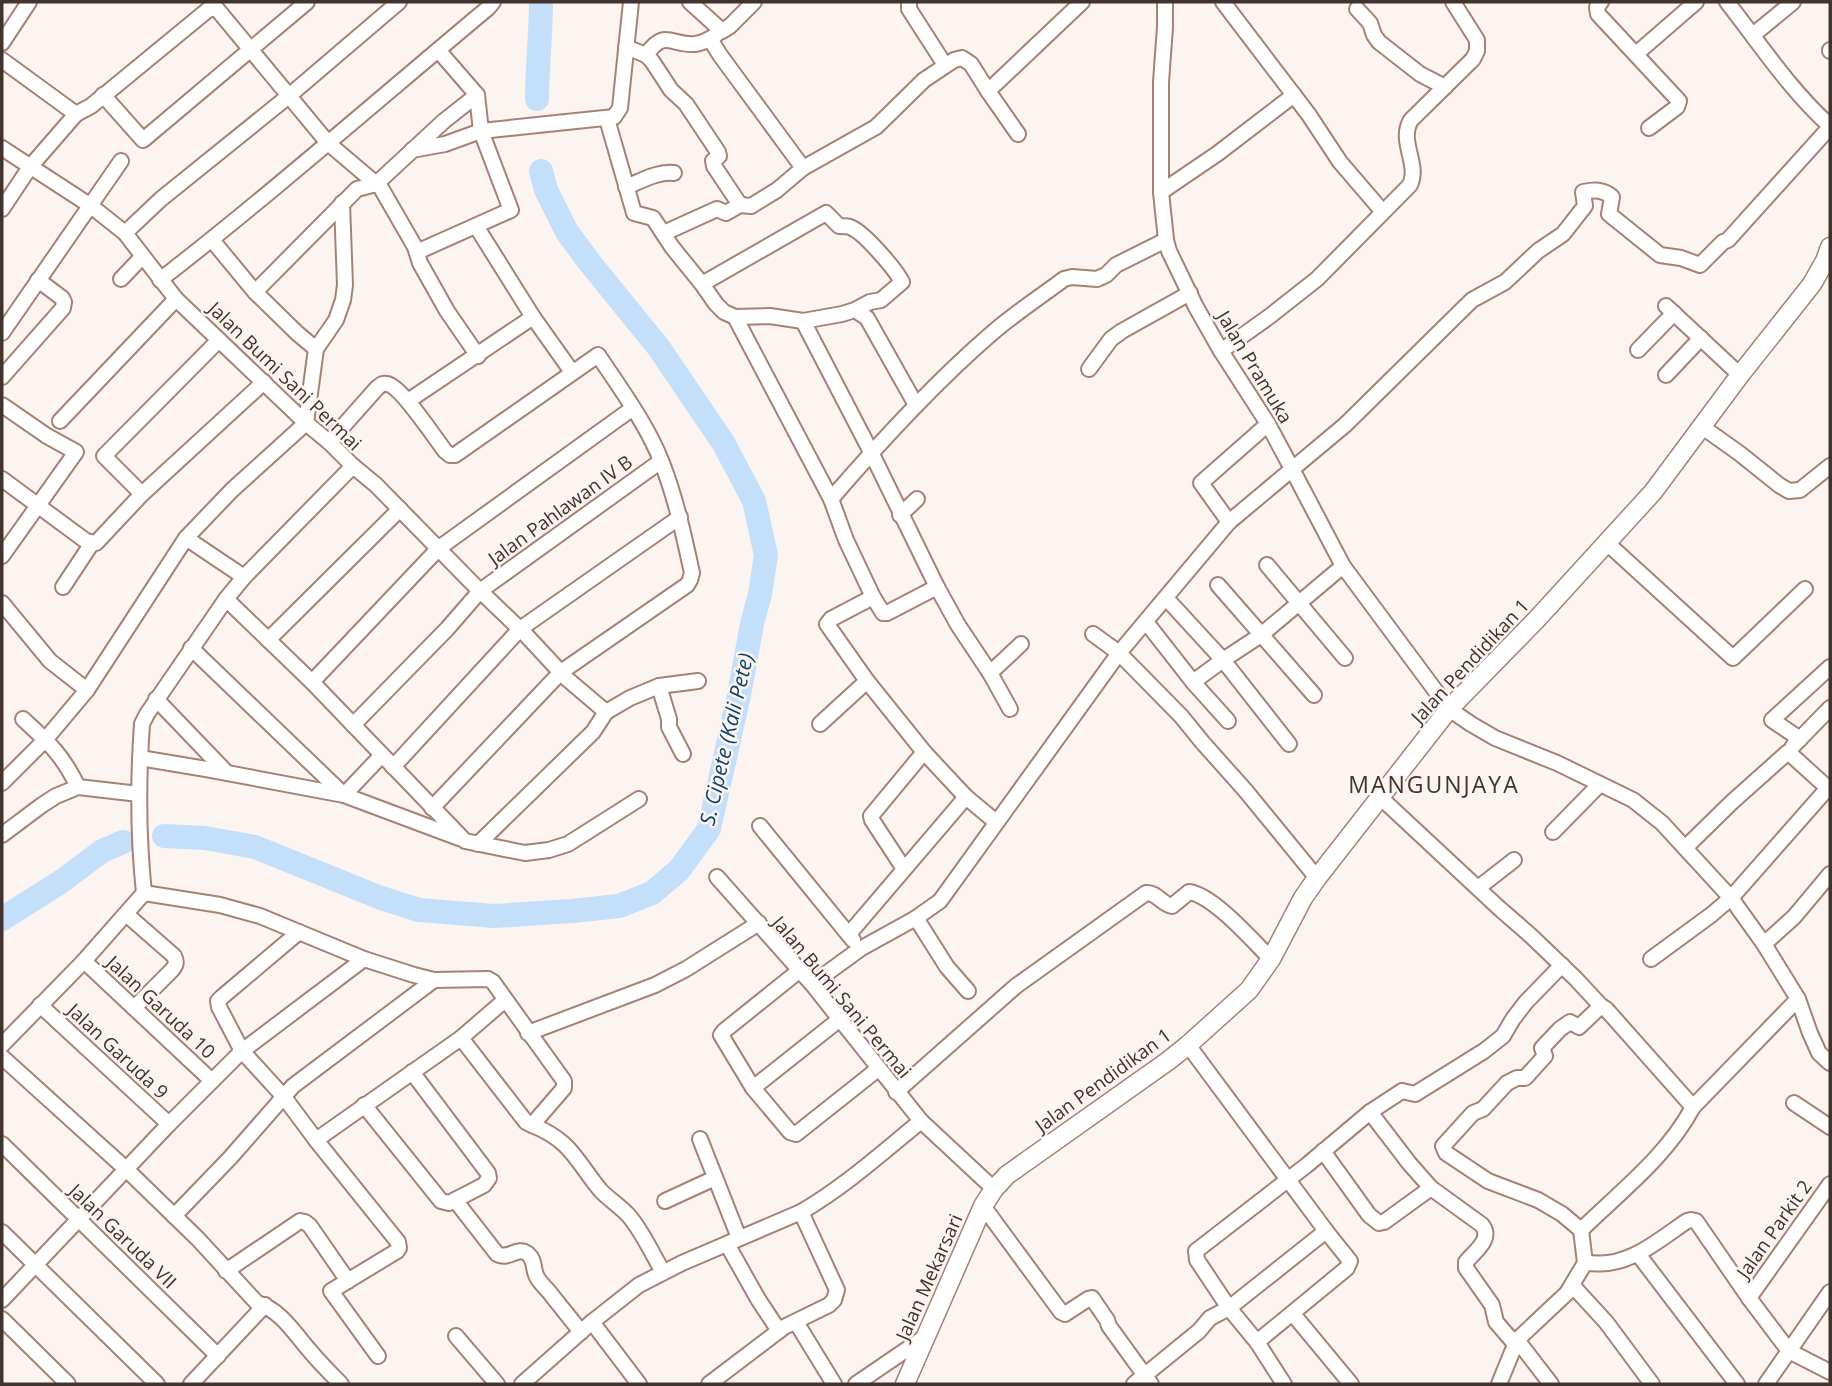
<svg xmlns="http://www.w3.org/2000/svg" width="1832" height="1386" viewBox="0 0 1832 1386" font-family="'Open Sans',sans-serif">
  <rect width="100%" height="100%" fill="#fcf4f1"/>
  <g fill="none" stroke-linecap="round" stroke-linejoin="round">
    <g stroke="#c3dffa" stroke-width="24">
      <path d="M537,99C537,66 541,34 541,2"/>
      <path d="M164,836L205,838L255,847L381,898L419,910L494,916L572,911L619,906L652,893L679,870L709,829L739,695L752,624L760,594L766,555L754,501L724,444L659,348L590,263L567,232L546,190L541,171"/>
      <path d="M2,919L62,881L102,851L123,842"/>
    </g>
    <g stroke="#a58275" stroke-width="18">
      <g id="minor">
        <path d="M690,2L722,31L730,26L754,2"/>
        <path d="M909,2V9L945,65"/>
        <path d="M1165,2V27L1161,82V192L1166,240L1169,251L1196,307L1221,351L1268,424L1292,469L1343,566L1449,709L1471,724L1495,738L1557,763L1633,800L1662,823L1731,898L1764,944L1798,999L1810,1033L1819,1053L1830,1063"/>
        <path d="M1223,2L1309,115L1340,162L1383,212"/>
        <path d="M1601,2L1597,7L1598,14L1679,101L1677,107L1649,128"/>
        <path d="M1727,2C1760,44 1790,90 1830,126"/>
        <path d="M1357,9L1370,23L1374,35L1379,42L1420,74L1445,87"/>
        <path d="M1753,35L1793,2"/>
        <path d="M2,43L29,2"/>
        <path d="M626,47L646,55L652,61L671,90L686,104L718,152L719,156L713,161L714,166L740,205"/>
        <path d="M1830,51V50"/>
        <path d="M1636,54L1696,2"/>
        <path d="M646,55C665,28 671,46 695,44C703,43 710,39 716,35"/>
        <path d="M2,60L76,114L30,167L2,209"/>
        <path d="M988,91L1018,134"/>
        <path d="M103,95L143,140L307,2"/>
        <path d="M76,114L91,106L209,9H217L328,143L381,188L415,247L420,263L447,311L478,356"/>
        <path d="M607,119L634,213L653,218L672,247L702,284L716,304L724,312L735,317L770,316L803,321L842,314L855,310L870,302L881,300L902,282C896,270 864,232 850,227C847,226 843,226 839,226L826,213L702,284"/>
        <path d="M2,148L91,206L125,233L176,299L306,423L329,442L353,466L376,485L475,586L526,635L566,678L606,712"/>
        <path d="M412,150L445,144L481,131L614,117L620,108L631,2"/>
        <path d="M803,168L876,127L924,80L954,60L962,58L971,64L988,91L1082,2"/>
        <path d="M626,187C641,181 658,171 674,173"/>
        <path d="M1161,192L1217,154L1294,95"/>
        <path d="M476,226L533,317L572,372"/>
        <path d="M125,233L161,199L290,95L399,2"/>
        <path d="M664,233L717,209L726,213L740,205L751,206L777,190L803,168L720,55L710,39"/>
        <path d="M212,240L255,292L297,333L316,349"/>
        <path d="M417,252L511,210L481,131L477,95L438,50"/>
        <path d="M121,279L142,257"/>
        <path d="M160,280C272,193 379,99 488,8L493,2"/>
        <path d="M255,292L357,189L376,184L444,121L477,95"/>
        <path d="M1666,306L1740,375"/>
        <path d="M855,310L867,318L916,405"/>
        <path d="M735,317L831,499L846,540L873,597L883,613H887L937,587"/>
        <path d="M803,321L871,452L937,587L958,625L990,673L1010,709"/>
        <path d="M2,333L121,161"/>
        <path d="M1638,350L1674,313"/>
        <path d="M1221,351L1270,316L1317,279L1410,185C1420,164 1398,141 1411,120L1473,59L1477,51V40L1453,2"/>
        <path d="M1089,369L1111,339L1122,331L1190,293"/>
        <path d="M1666,375L1701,338"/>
        <path d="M2,377L63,308L64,302L62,298L38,280"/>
        <path d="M408,401L533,317"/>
        <path d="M2,405L47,436L76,452L2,556"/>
        <path d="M60,421L176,299"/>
        <path d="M1701,426L1739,453L1779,485L1789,491L1800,490L1830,466"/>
        <path d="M329,442L377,388C381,385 382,383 387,384C401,386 435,438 445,451L450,455H455L598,355C620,388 648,426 662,463C676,499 684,536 692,573L690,580L687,585L561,672L432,808"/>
        <path d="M2,479L86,541L96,543L142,494L264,382"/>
        <path d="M142,494L104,456L219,340"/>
        <path d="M831,499C881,441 933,384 991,334C1014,314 1040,297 1064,279L1072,277L1097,279L1106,275L1116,265L1166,240"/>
        <path d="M900,515L917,499"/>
        <path d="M1229,522L1201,483L1268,424"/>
        <path d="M186,538L244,577"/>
        <path d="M1607,543L1733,658L1805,589"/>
        <path d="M1267,565L1345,658"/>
        <path d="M1218,585L1314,695"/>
        <path d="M63,587L92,543"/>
        <path d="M873,597L831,619L827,624L829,627L867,681L924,752L966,797L996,822"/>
        <path d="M1166,598L1223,660L1261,635L1343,566"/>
        <path d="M226,599L312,682L465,841L525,853L549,850L568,844L639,799"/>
        <path d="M2,603L50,661L87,690"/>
        <path d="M1146,622L1193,682L1228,721"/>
        <path d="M1093,634L1119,653L1181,716L1203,743L1245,790L1317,878"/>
        <path d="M268,640L400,509"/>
        <path d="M191,648L344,795L382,755"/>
        <path d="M990,673L1021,644"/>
        <path d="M312,682L439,548L633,408"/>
        <path d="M1193,682L1223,660L1289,744"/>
        <path d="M659,686L669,719V727L683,754"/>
        <path d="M156,699L227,773"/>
        <path d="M23,719C49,743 62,754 78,787"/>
        <path d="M820,724L867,681"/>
        <path d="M353,725L447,629L480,591L661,461"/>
        <path d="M1800,739L1772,720L1830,667"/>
        <path d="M1793,746L1830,708"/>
        <path d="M140,758L206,769L344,795L459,838"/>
        <path d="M393,767L520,629L680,517"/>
        <path d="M2,783L45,740L87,690L186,538L232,490L306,423L316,349L336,320L343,300L345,285L342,203"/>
        <path d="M1381,798L1499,908L1530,935L1576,979L1601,1006L1606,1009L1693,1107"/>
        <path d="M760,826L853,940"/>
        <path d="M1553,832L1600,784"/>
        <path d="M2,835L42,805L56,796L78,787L139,794"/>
        <path d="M478,844L593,732L606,712L630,698L659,686L698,681"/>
        <path d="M1685,848L1732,802L1788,752L1830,790"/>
        <path d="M904,869L872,820L871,816L924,752"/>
        <path d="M717,877L812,984L921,1121L994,1189"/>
        <path d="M1478,888L1514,860"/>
        <path d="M144,893L220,905L260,916L364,959L414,975L434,980L488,979L493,982L564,1081V1088L532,1125L526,1122L461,1038"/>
        <path d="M126,914L174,956C177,962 176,965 172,970L134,1008"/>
        <path d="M916,918L947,967L968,991"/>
        <path d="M299,932L222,997L218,1001L219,1007L242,1051L284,1097L316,1140L398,1242L399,1248L397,1251L331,1291L378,1356"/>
        <path d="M849,934L966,797"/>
        <path d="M1764,944L1794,917L1830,874"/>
        <path d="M1651,959L1711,915L1731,898L1828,788"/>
        <path d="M84,961L212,1081"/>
        <path d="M800,970L724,1031L721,1035L753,1088L790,1132L796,1134L878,1069"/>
        <path d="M812,984L860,949L916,918L940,901L1119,653L1229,522L1345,425L1472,300L1505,282L1538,251L1563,234L1585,206L1583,192C1594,190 1603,189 1612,197L1609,214L1660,255L1681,258L1700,265L1723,242L1728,240L1830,127"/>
        <path d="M40,1005L169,1124"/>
        <path d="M528,1033L655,985L686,969L759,923"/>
        <path d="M2,1045L84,961L144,893C138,836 138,780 142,724L147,714L226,599L244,577L353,466"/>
        <path d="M1188,1045L1326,1231L1350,1261L1347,1268L1257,1342"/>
        <path d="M2,1057L127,1170L198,1239L257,1303C281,1310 295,1334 310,1351C320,1363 330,1373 341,1384"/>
        <path d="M753,1088L840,1019"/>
        <path d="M896,1092L1016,986L1146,893C1157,892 1161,904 1172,906L1189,892C1213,895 1253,941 1271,959"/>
        <path d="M1794,1103L1830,1127"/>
        <path d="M364,1105L441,1201L449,1203L484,1185L489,1178L488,1173L412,1072"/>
        <path d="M1370,1112L1409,1163L1431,1188L1482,1225C1493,1239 1475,1251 1466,1262V1268L1492,1305L1496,1322L1515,1344"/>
        <path d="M532,1125C572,1141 576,1161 601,1191C610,1200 621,1207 629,1216C642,1231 653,1255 663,1272"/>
        <path d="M700,1139L739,1238"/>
        <path d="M316,1140L461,1038L505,1000"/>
        <path d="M2,1144L218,1356"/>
        <path d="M1323,1151L1369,1215L1379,1223L1384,1222L1431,1188"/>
        <path d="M455,1200L497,1254C509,1261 517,1245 528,1254C535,1260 533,1268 536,1275C538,1281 545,1287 550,1293C560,1306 571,1319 581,1332"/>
        <path d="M665,1201L715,1178"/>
        <path d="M983,1206L1061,1312L1065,1314L1088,1299L1092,1298L1107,1320L1109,1326L1151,1384"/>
        <path d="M174,1216L230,1158L293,1086L434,980"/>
        <path d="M1581,1230C1621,1191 1667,1156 1693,1107L1798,999"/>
        <path d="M2,1232L157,1384"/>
        <path d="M727,1244L758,1299L779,1331"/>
        <path d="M1638,1254L1737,1384"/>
        <path d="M1585,1263C1593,1263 1600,1264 1608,1263C1638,1259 1663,1237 1687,1221L1691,1220L1696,1221L1749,1298L1789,1351L1830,1372"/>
        <path d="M226,1271L300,1221L305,1222L310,1226L348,1281"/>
        <path d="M1572,1285L1606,1322L1652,1384"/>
        <path d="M1749,1298L1830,1184"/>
        <path d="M2,1300L169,1124L242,1051L364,959"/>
        <path d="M1293,1314L1351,1384"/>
        <path d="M2,1319L68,1384"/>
        <path d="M592,1322L639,1384"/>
        <path d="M796,1322L834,1384"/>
        <path d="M456,1336L497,1384"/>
        <path d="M1517,1340L1551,1384"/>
        <path d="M191,1384L265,1305"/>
        <path d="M522,1384L592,1322L639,1285L682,1263L801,1212C844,1187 882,1153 921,1121"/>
        <path d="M709,1384L784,1327L829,1305L834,1300L837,1290L801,1212"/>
        <path d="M856,1384L925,1337"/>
        <path d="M1134,1384L1199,1331L1210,1318L1229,1308L1326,1231"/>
        <path d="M1284,1384L1257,1342L1229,1308L1197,1260L1196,1251L1307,1165L1370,1112L1402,1091L1415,1094L1484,1051L1503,1036L1513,1019L1526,1002L1562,965"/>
        <path d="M1499,1384L1517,1340L1567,1293L1585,1263L1581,1230L1562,1214L1538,1200L1488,1181L1446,1153L1443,1146L1473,1113L1483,1109L1507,1083L1517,1078H1525L1545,1056L1542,1048L1560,1029L1570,1022L1579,1027L1601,1006"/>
        <path d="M1766,1384L1830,1292"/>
      </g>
    </g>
    <g stroke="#a58275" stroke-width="21">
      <path id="tertiary" d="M905,1384L983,1206L994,1189L1007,1175L1168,1061L1188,1045L1249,990L1271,959L1303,898L1317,878L1449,709L1537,619L1653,492L1740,375L1812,284L1825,261L1830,247"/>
    </g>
    <use href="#minor" stroke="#fff" stroke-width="14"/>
    <use href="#tertiary" stroke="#fff" stroke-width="18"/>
  </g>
  <g text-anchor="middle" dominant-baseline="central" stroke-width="5" stroke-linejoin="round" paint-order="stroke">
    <g font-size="19" fill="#41332d" stroke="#fcf4f1">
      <text transform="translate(1255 367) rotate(59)">Jalan Pramuka</text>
      <text transform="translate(285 376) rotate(44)">Jalan Bumi Sani Permai</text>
      <text transform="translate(560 510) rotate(-36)">Jalan Pahlawan IV B</text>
      <text transform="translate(1470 661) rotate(-47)">Jalan Pendidikan 1</text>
      <text transform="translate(842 997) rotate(50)">Jalan Bumi Sani Permai</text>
      <text transform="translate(161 1007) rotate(43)">Jalan Garuda 10</text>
      <text transform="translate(118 1051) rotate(43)">Jalan Garuda 9</text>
      <text transform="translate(1103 1080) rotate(-36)">Jalan Pendidikan 1</text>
      <text transform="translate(1774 1229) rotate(-55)">Jalan Parkit 2</text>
      <text transform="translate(123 1236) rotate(44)">Jalan Garuda VII</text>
      <text transform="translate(929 1277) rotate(-66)">Jalan Mekarsari</text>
    </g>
    <g font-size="21" font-style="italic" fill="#0b426b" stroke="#fcf4f1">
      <text transform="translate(726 739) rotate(-77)">S. Cipete (Kali Pete)</text>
    </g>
    <g font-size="23" letter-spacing="2" fill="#41332d" stroke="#fcf4f1">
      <text x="1434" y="784">MANGUNJAYA</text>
    </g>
  </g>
  <rect width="1832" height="1386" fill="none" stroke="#41332d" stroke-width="7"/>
</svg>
